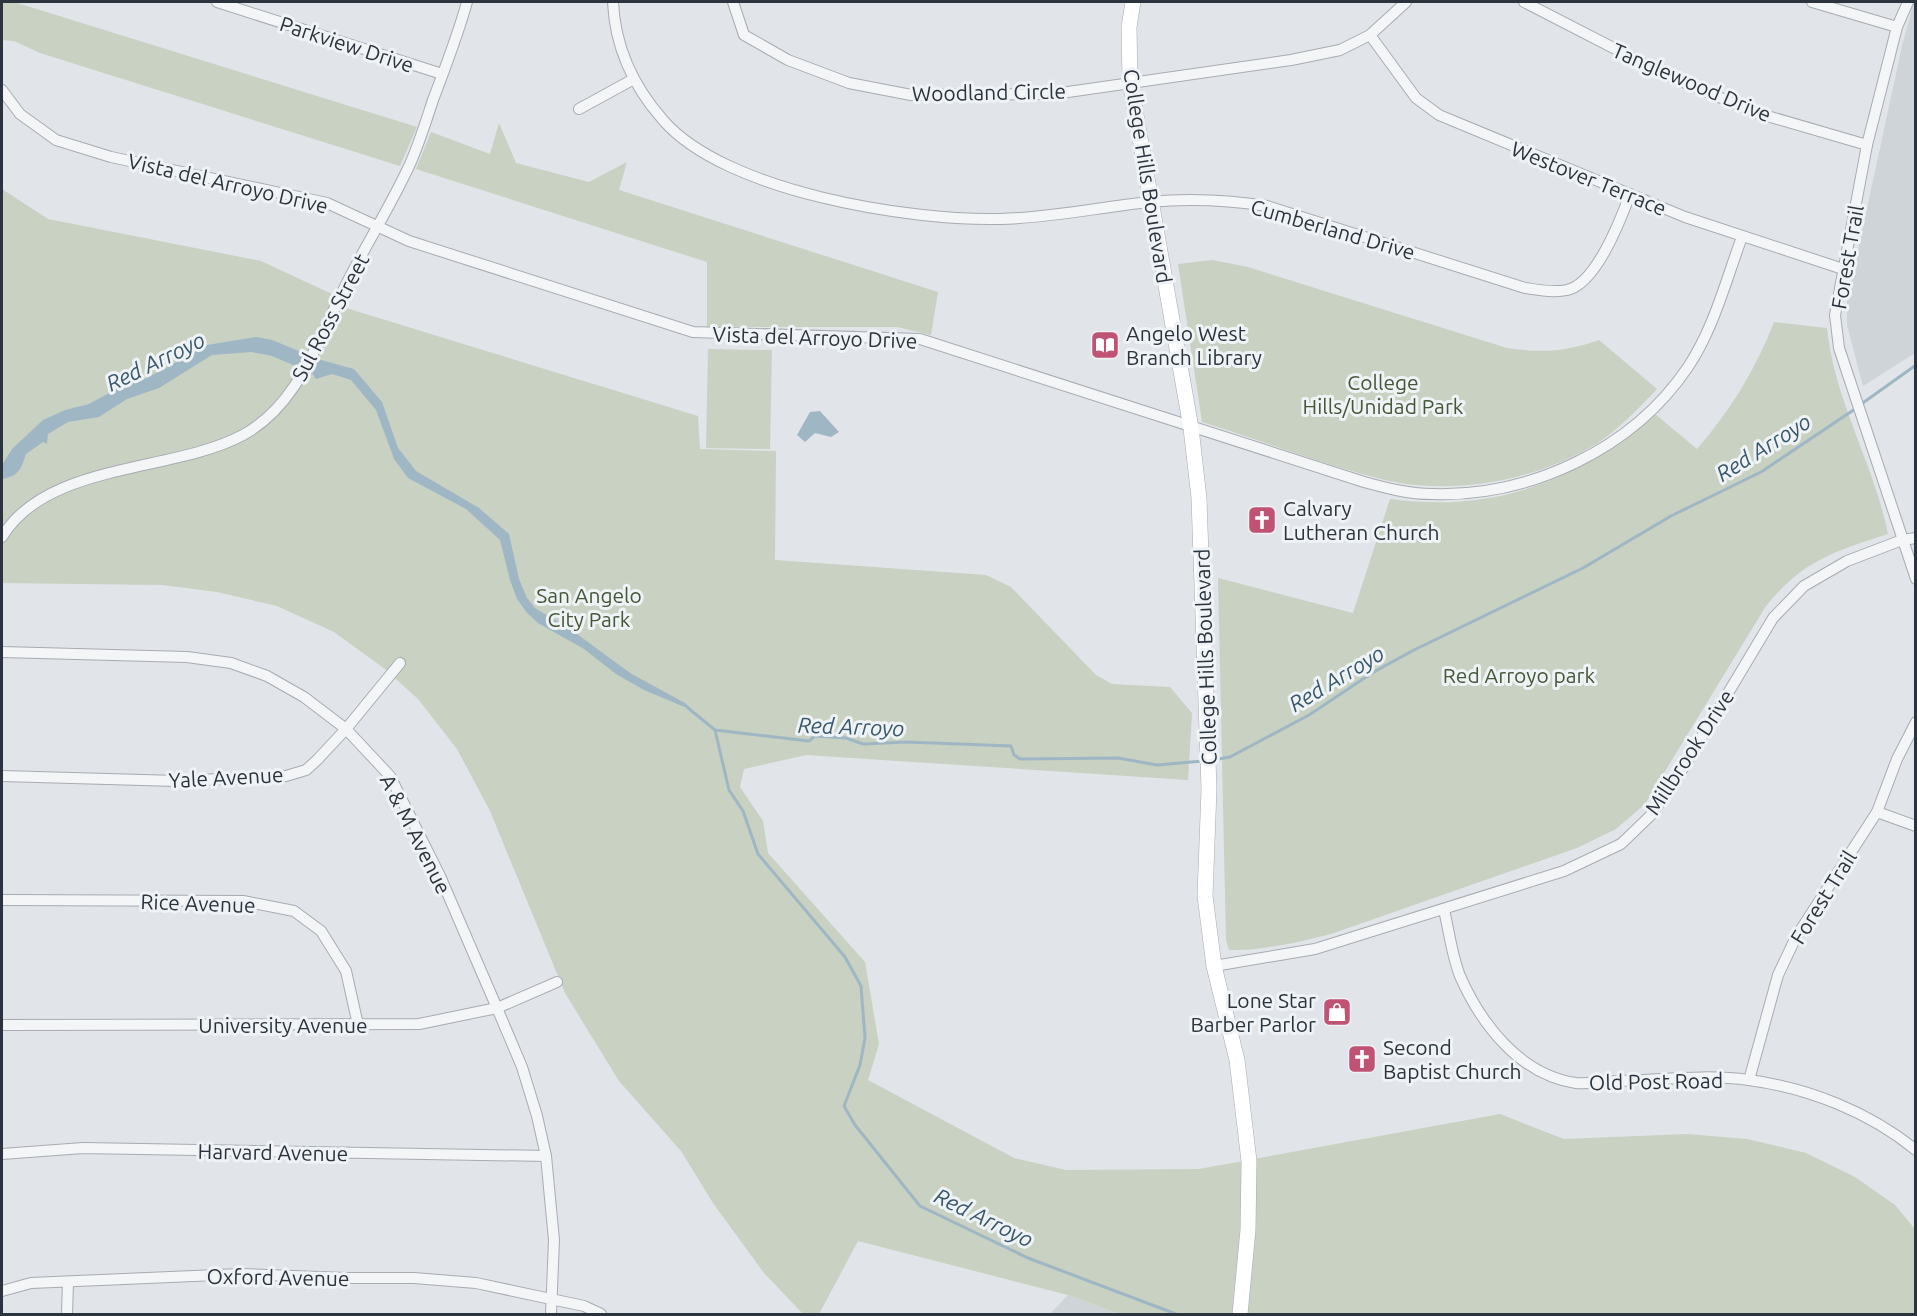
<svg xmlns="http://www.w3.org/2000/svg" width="1917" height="1316" viewBox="0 0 1917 1316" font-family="Ubuntu,sans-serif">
  <rect width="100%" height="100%" fill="#e1e4e8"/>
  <g fill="#cfd4d9">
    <path d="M1914,2L1915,353L1863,386L1847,325V301L1902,46Z"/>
    <path d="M1068,1295L1120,1314H1050Z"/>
  </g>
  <g fill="#c8d1c2">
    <path d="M2,2H14L417,127L400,166L40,53L14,41L2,40Z"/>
    <path d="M499,123L516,163L589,182L627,162L619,190L938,292L931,335L897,327H707V262L416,169L431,132L490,154Z"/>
    <path d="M2,189L48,219L261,261L332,294L346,308L698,416L700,449L776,451L775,560L986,575L1011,587L1096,675L1112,684L1170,687L1192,713L1188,780L806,755L744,769L740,787L763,821L768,853L865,962L879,1044L868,1080L1014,1158L1066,1170L1199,1169L1500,1114L1564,1139L1687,1134L1747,1139L1806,1153L1855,1177L1895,1205L1915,1229V1314H1120L1068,1295L858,1241L819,1314H803L764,1273L713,1203L681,1151L619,1081L565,993L490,811L457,749L418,699L385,669L334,632L277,606L217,592L162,585L2,583Z"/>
    <path d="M1212,260L1248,267L1507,348C1544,353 1564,352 1599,340L1657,389C1638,409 1619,429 1596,444C1538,480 1453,496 1385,480C1324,465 1263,441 1202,422L1178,264Z"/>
    <path d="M1774,322L1827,328C1834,400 1874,464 1888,534C1835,551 1802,561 1766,606L1645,804L1616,829L1577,848L1331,934C1298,942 1263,951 1229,950L1226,940L1218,578L1353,613L1390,499C1494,513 1576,482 1655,414L1697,449C1730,411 1756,369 1774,322Z"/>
    <path d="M708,349L772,350L770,449L706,448Z"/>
  </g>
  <g fill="#9fb7c4">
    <path d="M256,337L272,340L321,360L354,369L382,402L398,448L416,471L479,508L509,534L519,579L527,598L535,608L573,631L630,673L685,703L694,711L644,690L616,674L584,649L538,623L527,613L517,599L510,580L500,540L466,509L408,478L394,459L376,410L351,380L332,374L316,379L312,373L272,356L251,352L212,355L159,388L127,399L99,417L68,422L48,434L47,444L43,442L26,454C21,469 19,476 2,479V465L12,449L43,420L65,410L89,404L120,387L147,378L207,345Z"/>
    <path d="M820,411L839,432L831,437L815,433L805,442L797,435L810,412Z"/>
  </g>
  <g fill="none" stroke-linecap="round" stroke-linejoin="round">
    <g stroke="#9fb7c4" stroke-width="3">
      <path d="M1860,405L1916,365"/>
      <path d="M688,708L715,730L809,741L815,736L846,738L863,744L907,742L1011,746L1014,755L1020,759L1118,758L1157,765L1203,761"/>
      <path d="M715,730L729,790L743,811L758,854L845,957L861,986L865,1038L860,1065L844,1106L855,1125L920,1206L1028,1258L1176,1314"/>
      <path d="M1213,760L1230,757L1309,715L1372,673L1412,651L1583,568L1671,516L1761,472L1855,409"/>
    </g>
    <g stroke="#a7acb2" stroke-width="12">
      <g id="street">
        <path d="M217,2L442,74"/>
        <path d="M613,2C615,47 633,86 663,120C725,192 910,221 1000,219C1050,218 1100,207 1149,202C1189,198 1228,200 1267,206L1525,288C1539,290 1554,293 1567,290C1596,284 1621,219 1630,194"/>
        <path d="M733,2L744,35L788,60L849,83L911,95L1054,94L1291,60L1340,50L1370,35L1406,2"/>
        <path d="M1524,2L1666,75L1757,113L1867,145"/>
        <path d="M1812,2L1897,27"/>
        <path d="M1908,2L1897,27L1867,145L1835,315L1839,348L1916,579"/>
        <path d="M1370,35L1416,98L1439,115L1685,217L1843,269"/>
        <path d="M2,90L20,114L56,140L111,157L327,203L409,241L693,332L920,339L1364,482C1386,488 1408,494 1432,494C1529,497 1632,450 1688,367C1714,328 1726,280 1742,237"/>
        <path d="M579,109L632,80"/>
        <path d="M2,537C47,462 172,473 243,435C296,406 315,347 340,297C361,252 389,210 410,164C419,144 426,121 433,100C445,68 458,35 467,2"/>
        <path d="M2,652L187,657L231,663L267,676L304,697L346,729L390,776L440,876L497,1008L522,1067L537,1116L546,1156L554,1240L551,1314"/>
        <path d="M2,776L177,781L286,776L306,770L317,760L346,729L400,663"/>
        <path d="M1877,812L1916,826"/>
        <path d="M2,900L243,901L294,911L321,931L346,971L358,1025"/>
        <path d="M1444,910C1449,931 1452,956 1460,976C1481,1024 1520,1075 1576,1083C1589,1084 1604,1082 1617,1081C1661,1080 1706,1074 1749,1080C1809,1088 1869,1112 1916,1150"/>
        <path d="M1214,966L1315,949L1564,871L1621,844L1650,816L1673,785L1773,618L1804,586L1847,561L1902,540L1916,538"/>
        <path d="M2,1025L419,1024L497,1008L557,982"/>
        <path d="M1749,1080L1778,975L1796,937L1877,812L1897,759L1916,722"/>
        <path d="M2,1154L83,1148L546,1156"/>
        <path d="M2,1291L31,1283L240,1274L346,1278H414L476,1283L584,1306L601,1314"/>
        <path d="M67,1314L68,1282"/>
      </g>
    </g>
    <g stroke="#a7acb2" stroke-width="16">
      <path id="secondary" d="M1133,2L1129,27L1130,81L1191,428L1199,498L1209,789L1205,896L1214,966L1237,1060L1249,1161L1248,1230L1240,1314"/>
    </g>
    <use href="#street" stroke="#f3f5f7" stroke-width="10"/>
    <use href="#secondary" stroke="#fff" stroke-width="15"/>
  </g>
  <defs>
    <g id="library-square" transform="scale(1.5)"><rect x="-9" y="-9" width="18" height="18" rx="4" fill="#c05273" stroke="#f0f3f6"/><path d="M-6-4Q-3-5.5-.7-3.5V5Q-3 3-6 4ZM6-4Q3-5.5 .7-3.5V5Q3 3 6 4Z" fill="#fff"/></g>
    <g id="church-square" transform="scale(1.5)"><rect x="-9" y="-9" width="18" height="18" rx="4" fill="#c05273" stroke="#f0f3f6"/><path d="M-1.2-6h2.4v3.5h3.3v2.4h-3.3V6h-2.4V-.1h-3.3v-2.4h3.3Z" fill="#fff"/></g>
    <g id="shop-square" transform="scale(1.5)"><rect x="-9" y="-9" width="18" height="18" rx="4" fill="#c05273" stroke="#f0f3f6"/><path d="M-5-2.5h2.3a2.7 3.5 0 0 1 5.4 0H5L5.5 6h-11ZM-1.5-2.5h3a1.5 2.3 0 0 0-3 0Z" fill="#fff"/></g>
  </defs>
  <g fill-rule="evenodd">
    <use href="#library-square" x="1105" y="345"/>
    <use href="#church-square" x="1262" y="520"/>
    <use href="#shop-square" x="1337" y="1012"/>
    <use href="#church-square" x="1362" y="1059"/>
  </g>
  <g text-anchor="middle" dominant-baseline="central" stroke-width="6" stroke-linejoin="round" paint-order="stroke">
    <g font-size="21" fill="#2b343e" stroke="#f0f3f6">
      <text transform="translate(347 44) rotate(18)">Parkview Drive</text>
      <text transform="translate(1692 82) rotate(23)">Tanglewood Drive</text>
      <text transform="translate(989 92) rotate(-1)">Woodland Circle</text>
      <text transform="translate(1148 176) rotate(81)">College Hills Boulevard</text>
      <text transform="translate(1589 178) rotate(22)">Westover Terrace</text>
      <text transform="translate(228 183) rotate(13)">Vista del Arroyo Drive</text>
      <text transform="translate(1333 229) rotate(16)">Cumberland Drive</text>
      <text transform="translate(1847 257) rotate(-80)">Forest Trail</text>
      <text transform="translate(330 317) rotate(-62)">Sul Ross Street</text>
      <text transform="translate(815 337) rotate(2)">Vista del Arroyo Drive</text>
      <text transform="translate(1205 657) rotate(-92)">College Hills Boulevard</text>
      <text transform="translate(1689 752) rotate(-57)">Millbrook Drive</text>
      <text transform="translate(226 777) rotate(-3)">Yale Avenue</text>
      <text transform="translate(416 834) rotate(63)">A &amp; M Avenue</text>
      <text transform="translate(1823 897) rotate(-58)">Forest Trail</text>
      <text transform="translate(198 903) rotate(2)">Rice Avenue</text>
      <text x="283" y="1025">University Avenue</text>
      <text transform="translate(1656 1081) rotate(-1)">Old Post Road</text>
      <text transform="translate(273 1152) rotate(1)">Harvard Avenue</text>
      <text transform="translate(278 1277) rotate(1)">Oxford Avenue</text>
    </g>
    <g font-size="21" fill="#2b343e" stroke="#f0f3f6" text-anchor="start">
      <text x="1126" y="333">Angelo West<tspan x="1126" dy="24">Branch Library</tspan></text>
      <text x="1283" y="508">Calvary<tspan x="1283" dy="24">Lutheran Church</tspan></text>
      <text x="1316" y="1000" text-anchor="end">Lone Star<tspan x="1316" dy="24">Barber Parlor</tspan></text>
      <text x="1383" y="1047">Second<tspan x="1383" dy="24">Baptist Church</tspan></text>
    </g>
    <g font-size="21" fill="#445839" stroke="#f0f3f6">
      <text x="1383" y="382">College<tspan x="1383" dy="24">Hills/Unidad Park</tspan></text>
      <text x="589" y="595">San Angelo<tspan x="589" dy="24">City Park</tspan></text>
      <text x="1519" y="675">Red Arroyo park</text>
    </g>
    <g font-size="22" font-style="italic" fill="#39586d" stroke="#f0f3f6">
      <text transform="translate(155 361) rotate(-26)">Red Arroyo</text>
      <text transform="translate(1763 447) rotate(-32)">Red Arroyo</text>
      <text transform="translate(1336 678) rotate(-31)">Red Arroyo</text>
      <text transform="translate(851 726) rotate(2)">Red Arroyo</text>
      <text transform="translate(984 1217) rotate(26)">Red Arroyo</text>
    </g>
  </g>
  <rect width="1917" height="1316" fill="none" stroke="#2b343e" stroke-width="6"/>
</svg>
